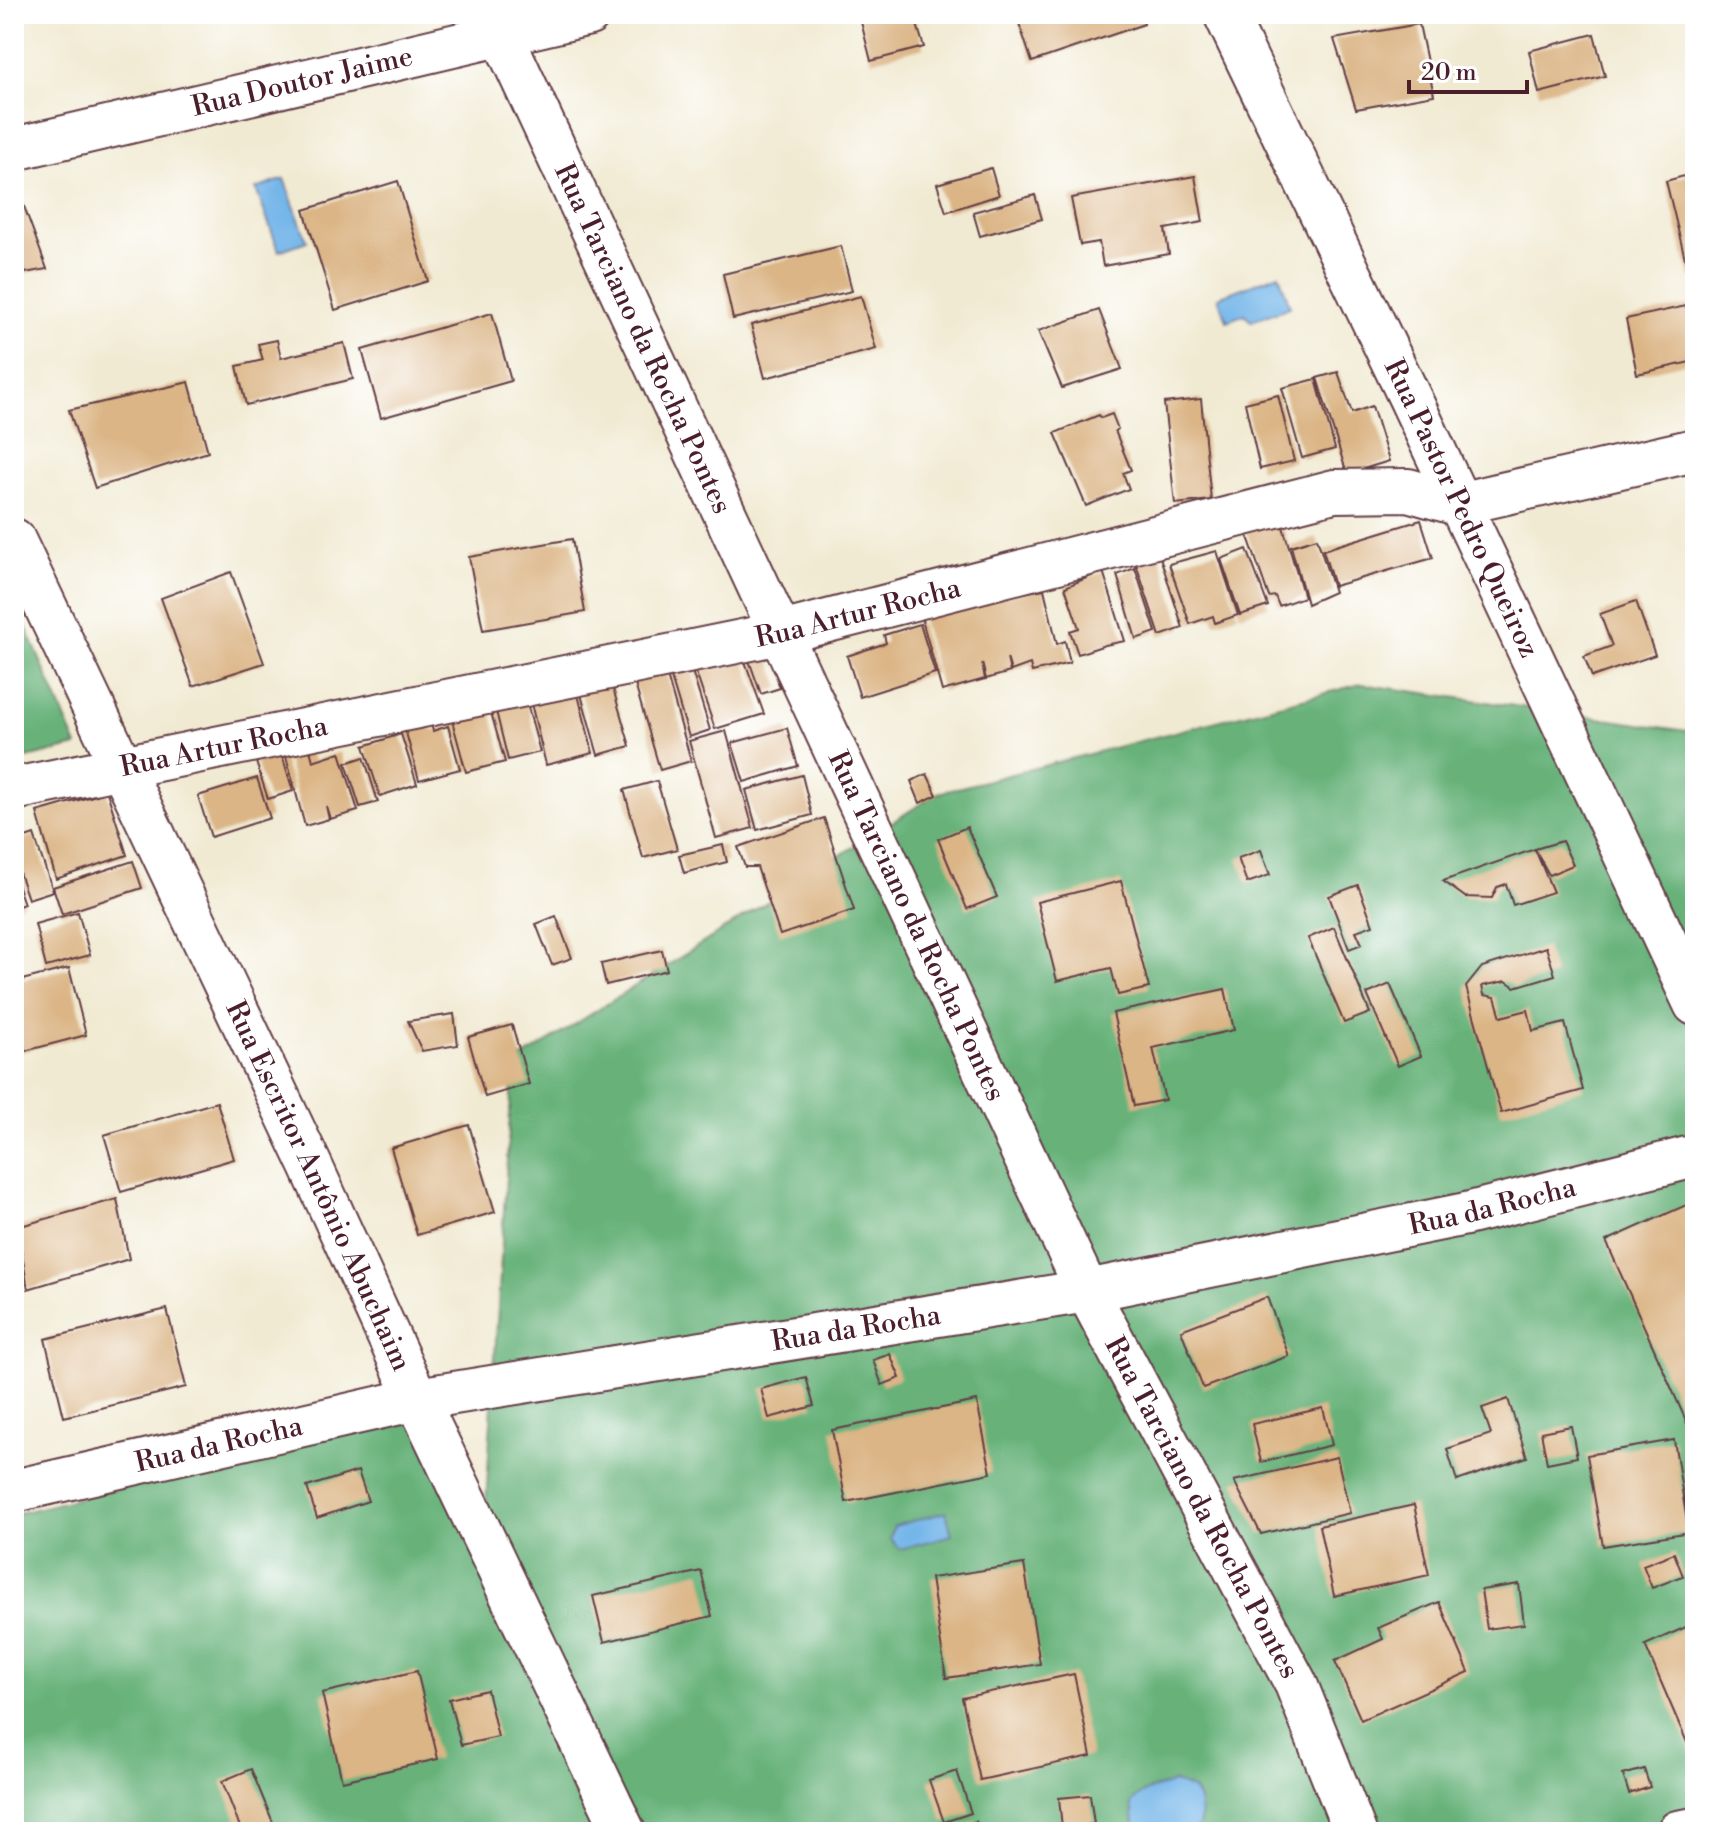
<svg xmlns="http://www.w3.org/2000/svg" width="1709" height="1846" viewBox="0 0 1709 1846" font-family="'Libre Bodoni',serif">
  <rect width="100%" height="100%" fill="#fff"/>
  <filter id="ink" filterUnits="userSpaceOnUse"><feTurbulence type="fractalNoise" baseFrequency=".0125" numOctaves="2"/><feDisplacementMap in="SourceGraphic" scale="16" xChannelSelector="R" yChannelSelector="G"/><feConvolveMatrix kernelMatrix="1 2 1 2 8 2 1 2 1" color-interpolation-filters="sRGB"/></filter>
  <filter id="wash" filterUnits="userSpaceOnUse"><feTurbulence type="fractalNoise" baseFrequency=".006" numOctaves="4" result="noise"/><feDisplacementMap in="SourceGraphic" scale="32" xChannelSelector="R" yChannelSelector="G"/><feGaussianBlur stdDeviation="1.8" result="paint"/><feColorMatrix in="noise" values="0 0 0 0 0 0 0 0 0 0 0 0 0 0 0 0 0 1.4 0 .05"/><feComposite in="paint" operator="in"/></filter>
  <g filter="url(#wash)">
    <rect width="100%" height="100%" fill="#f1ead3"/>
    <g fill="#68b27a" stroke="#596852" stroke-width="2">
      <path d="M14,599L77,746L14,761Z"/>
      <path d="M1361,684L1695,732V1832H14V1514L413,1417L484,1535L513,1064L938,793Z"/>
    </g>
    <g fill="#74b6e9" stroke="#5f6a8a" stroke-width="2">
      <path d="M284,179L307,241L279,251L256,189Z"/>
      <path d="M1279,274L1290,307L1251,321L1245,314L1227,321L1218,297Z"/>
      <path d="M946,1512L952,1535L900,1549L890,1539L894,1526Z"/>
      <path d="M1174,1782C1179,1784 1189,1786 1193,1790C1201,1798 1203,1818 1198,1828L1181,1832H1136L1131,1804C1140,1790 1158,1788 1174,1782Z"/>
    </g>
    <g id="blocks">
      <g fill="#dbb586">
        <path d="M859,14H926L915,18L924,47L871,61Z"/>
        <path d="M1016,14H1141L1144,24L1032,62Z"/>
        <path d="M1419,24L1434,95L1356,109L1334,39Z"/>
        <path d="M1594,34L1605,76L1539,93L1529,51Z"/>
        <path d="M991,168L999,195L946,212L937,184Z"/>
        <path d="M1695,173V278L1690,279L1666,181Z"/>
        <path d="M1195,176L1203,222L1165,229L1169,254L1103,266L1099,242L1080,245L1071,198Z"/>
        <path d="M14,179L47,269L14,275Z"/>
        <path d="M398,181L428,281L335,310L304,210Z"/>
        <path d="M1035,195L1042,219L980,236L973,212Z"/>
        <path d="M841,246L852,291L733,319L723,274Z"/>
        <path d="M861,296L876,349L765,378L751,325Z"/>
        <path d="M1695,304V361L1637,374L1626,319Z"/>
        <path d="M1099,310L1122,369L1062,388L1038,331Z"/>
        <path d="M492,313L511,381L381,418L362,350Z"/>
        <path d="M277,340L281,358L344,343L353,379L246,405L237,366L263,360L258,344Z"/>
        <path d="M1338,372L1352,413L1372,406L1389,461L1347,474L1317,378Z"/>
        <path d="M1316,379L1335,449L1302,458L1282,388Z"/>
        <path d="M189,382L208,452L95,488L69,410Z"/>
        <path d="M1278,395L1294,461L1260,469L1245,403Z"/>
        <path d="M1201,399L1211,500L1175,504L1164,403Z"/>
        <path d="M1112,414L1118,429L1115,431L1131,470L1123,473L1129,489L1086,506L1055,433L1099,415L1101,418Z"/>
        <path d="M1281,520L1304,597L1279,606L1275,596L1269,597L1246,531Z"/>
        <path d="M1421,520L1433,558L1334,586L1323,550Z"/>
        <path d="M1317,538L1334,592L1307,604L1291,546Z"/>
        <path d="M572,539L585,612L483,630L469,557Z"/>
        <path d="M1247,549L1268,606L1240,615L1221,559Z"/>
        <path d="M1217,551L1238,615L1215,623L1213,616L1190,624L1169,564Z"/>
        <path d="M1159,554L1183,628L1160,636L1135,561Z"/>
        <path d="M1135,568L1156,632L1136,639L1117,575Z"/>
        <path d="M1103,571L1125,641L1105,645L1078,654L1070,631L1079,628L1065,587Z"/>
        <path d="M231,572L264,663L193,686L161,598Z"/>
        <path d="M1044,589L1057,644L1065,641L1070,663L1032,672L1030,664L1011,671L1007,658L1010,672L986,679L982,663L985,679L942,691L920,613Z"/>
        <path d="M1636,601L1655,655L1592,677L1584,656L1612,646L1600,614Z"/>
        <path d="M920,624L935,673L860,697L847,656L886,643L884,635Z"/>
        <path d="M739,645L764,714L715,729L690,655Z"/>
        <path d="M766,646L780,688L761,694L746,652Z"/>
        <path d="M688,658L710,730L689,737L667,664Z"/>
        <path d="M664,665L691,761L660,770L632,674Z"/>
        <path d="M611,682L630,746L598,755L580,691Z"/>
        <path d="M576,687L593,753L546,765L530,699Z"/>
        <path d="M488,702L505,762L466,772L450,713Z"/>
        <path d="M527,703L540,752L508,760L496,711Z"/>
        <path d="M430,721L433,731L448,726L460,769L419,780L405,729Z"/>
        <path d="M787,728L798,766L744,782L732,743Z"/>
        <path d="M726,731L753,828L716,838L689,741Z"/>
        <path d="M401,734L417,784L380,796L364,746Z"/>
        <path d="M308,742L313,761L340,752L358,811L330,819L326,806L329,819L305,826L284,749Z"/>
        <path d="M282,755L293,791L268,799L256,762Z"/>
        <path d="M364,757L378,802L360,807L346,763Z"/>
        <path d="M927,774L937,795L920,803L911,781Z"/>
        <path d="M802,775L812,815L757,830L746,790Z"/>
        <path d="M257,778L270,818L211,837L198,796Z"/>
        <path d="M657,781L677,849L643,858L624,790Z"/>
        <path d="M107,792L127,855L56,879L37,812Z"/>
        <path d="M824,818L854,910L780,935L757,867H745L738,847Z"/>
        <path d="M967,827L997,897L967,909L938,839Z"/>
        <path d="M34,835L53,891L28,899L14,858V842Z"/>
        <path d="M1562,841L1573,865L1549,875L1535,849L1553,892L1513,905L1506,884L1497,887L1492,898L1465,897L1443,881L1535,849Z"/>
        <path d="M723,845L727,862L684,873L679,855Z"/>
        <path d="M1261,850L1270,875L1247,883L1238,858Z"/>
        <path d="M133,861L142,888L62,914L53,887Z"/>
        <path d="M14,875L24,904L14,908Z"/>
        <path d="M1121,881L1149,988L1118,995L1111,968L1057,981L1037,902Z"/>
        <path d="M1358,885L1373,925L1356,931L1362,944L1349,949L1329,896Z"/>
        <path d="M78,912L90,955L46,967L35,924Z"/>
        <path d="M556,916L572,958L552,965L536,924Z"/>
        <path d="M1334,927L1370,1013L1344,1023L1308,938Z"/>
        <path d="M1546,947L1555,975L1515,987L1506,981L1482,986L1484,995L1495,997L1501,1017L1528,1010L1533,1031L1565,1023L1583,1090L1501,1113L1466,987L1482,967Z"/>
        <path d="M662,950L667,970L606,985L601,964Z"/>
        <path d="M69,968L86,1035L14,1054V982Z"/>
        <path d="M1390,984L1421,1056L1398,1066L1367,994Z"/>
        <path d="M1225,989L1234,1030L1153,1048L1165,1100L1134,1106L1113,1013Z"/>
        <path d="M454,1014L458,1045L422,1051L408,1021Z"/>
        <path d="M512,1025L529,1084L485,1097L468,1037Z"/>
        <path d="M217,1102L234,1159L121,1192L104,1135Z"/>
        <path d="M469,1125L495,1212L417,1235L391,1148Z"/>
        <path d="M117,1199L129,1259L28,1289L17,1227Z"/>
        <path d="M1695,1201V1441L1606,1241Z"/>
        <path d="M1267,1297L1289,1356L1203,1388L1181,1330Z"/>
        <path d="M167,1309L186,1387L64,1417L45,1339Z"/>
        <path d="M890,1354L900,1378L882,1385L873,1360Z"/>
        <path d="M806,1377L814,1406L769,1418L761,1389Z"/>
        <path d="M1508,1399L1527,1457L1457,1481L1447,1449L1491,1434L1482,1408Z"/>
        <path d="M977,1401L991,1473L846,1502L832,1430Z"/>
        <path d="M1323,1408L1332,1445L1261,1462L1252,1424Z"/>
        <path d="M1571,1426L1577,1457L1547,1463L1541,1432Z"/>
        <path d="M1674,1440L1688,1528L1684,1484L1695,1479V1548L1690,1532L1603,1546L1587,1455Z"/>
        <path d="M1337,1457L1350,1513L1261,1534L1234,1481Z"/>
        <path d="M358,1471L368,1501L317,1518L307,1487Z"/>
        <path d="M1414,1505L1429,1575L1334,1596L1319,1526Z"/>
        <path d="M1674,1553L1683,1576L1652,1588L1643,1565Z"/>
        <path d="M1024,1564L1040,1664L946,1678L931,1578Z"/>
        <path d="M701,1571L712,1616L604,1642L593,1596Z"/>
        <path d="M1519,1584L1524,1624L1487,1629L1481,1590Z"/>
        <path d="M1439,1602L1469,1672L1361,1720L1335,1661L1383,1639L1378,1628Z"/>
        <path d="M1695,1623V1753L1692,1754L1645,1645Z"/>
        <path d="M417,1671L438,1759L342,1781L322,1693Z"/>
        <path d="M1074,1674L1091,1756L980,1780L962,1698Z"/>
        <path d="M487,1690L498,1737L461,1745L449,1699Z"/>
        <path d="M251,1769L277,1832H242L222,1781Z"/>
        <path d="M1644,1769L1650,1787L1629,1794L1623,1775Z"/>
        <path d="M957,1771L971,1813L944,1822L929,1780Z"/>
        <path d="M1090,1795L1094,1824L1062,1828L1059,1798Z"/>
        <path d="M976,1821L980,1832H949Z"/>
      </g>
    </g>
  </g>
  <g filter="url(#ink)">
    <use href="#blocks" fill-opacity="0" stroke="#633d44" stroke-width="2"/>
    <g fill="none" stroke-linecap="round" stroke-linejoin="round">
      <g stroke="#633d44" stroke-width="46">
        <g id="minor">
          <path id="s1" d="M492,14L1087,1291L1296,1684L1355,1832"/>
          <path id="s2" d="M1225,14L1410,398L1695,1004"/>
          <path id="s3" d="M14,149L589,14"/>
          <path id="s4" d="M14,540L311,1166L417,1399L624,1832"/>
          <path id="s5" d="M14,789L781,633L1334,491L1408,490L1458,504L1695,450"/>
          <path id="s6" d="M14,1491L417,1399L1087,1291L1466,1214L1695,1156"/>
          <path d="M1678,1832L1695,1829"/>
        </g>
      </g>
      <use href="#minor" stroke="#fff" stroke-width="42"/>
    </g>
  </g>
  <g text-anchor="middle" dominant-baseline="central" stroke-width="6" stroke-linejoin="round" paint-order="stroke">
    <g font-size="28" fill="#4a1f2b" stroke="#fff">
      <text stroke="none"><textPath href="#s3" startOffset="296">Rua Doutor Jaime</textPath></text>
      <text stroke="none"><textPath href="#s1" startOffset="358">Rua Tarciano da Rocha Pontes</textPath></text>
      <text stroke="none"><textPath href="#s2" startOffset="548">Rua Pastor Pedro Queiroz</textPath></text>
      <text stroke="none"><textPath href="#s5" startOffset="862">Rua Artur Rocha</textPath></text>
      <text stroke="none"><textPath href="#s5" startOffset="214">Rua Artur Rocha</textPath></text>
      <text stroke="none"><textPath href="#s1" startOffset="1006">Rua Tarciano da Rocha Pontes</textPath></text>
      <text stroke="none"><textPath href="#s4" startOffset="714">Rua Escritor Antônio Abuchaim</textPath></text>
      <text stroke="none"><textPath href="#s6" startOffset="1506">Rua da Rocha</textPath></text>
      <text stroke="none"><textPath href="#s6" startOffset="858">Rua da Rocha</textPath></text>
      <text stroke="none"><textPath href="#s6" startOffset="210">Rua da Rocha</textPath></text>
      <text stroke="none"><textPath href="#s1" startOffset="1654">Rua Tarciano da Rocha Pontes</textPath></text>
    </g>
  </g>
  <rect width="1709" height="1846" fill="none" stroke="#fff" stroke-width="48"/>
  <path d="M1409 80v12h118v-12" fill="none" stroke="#4a1f2b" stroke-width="4"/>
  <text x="1421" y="80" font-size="24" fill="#4a1f2b" stroke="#ffffff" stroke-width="6" paint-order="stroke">20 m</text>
</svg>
